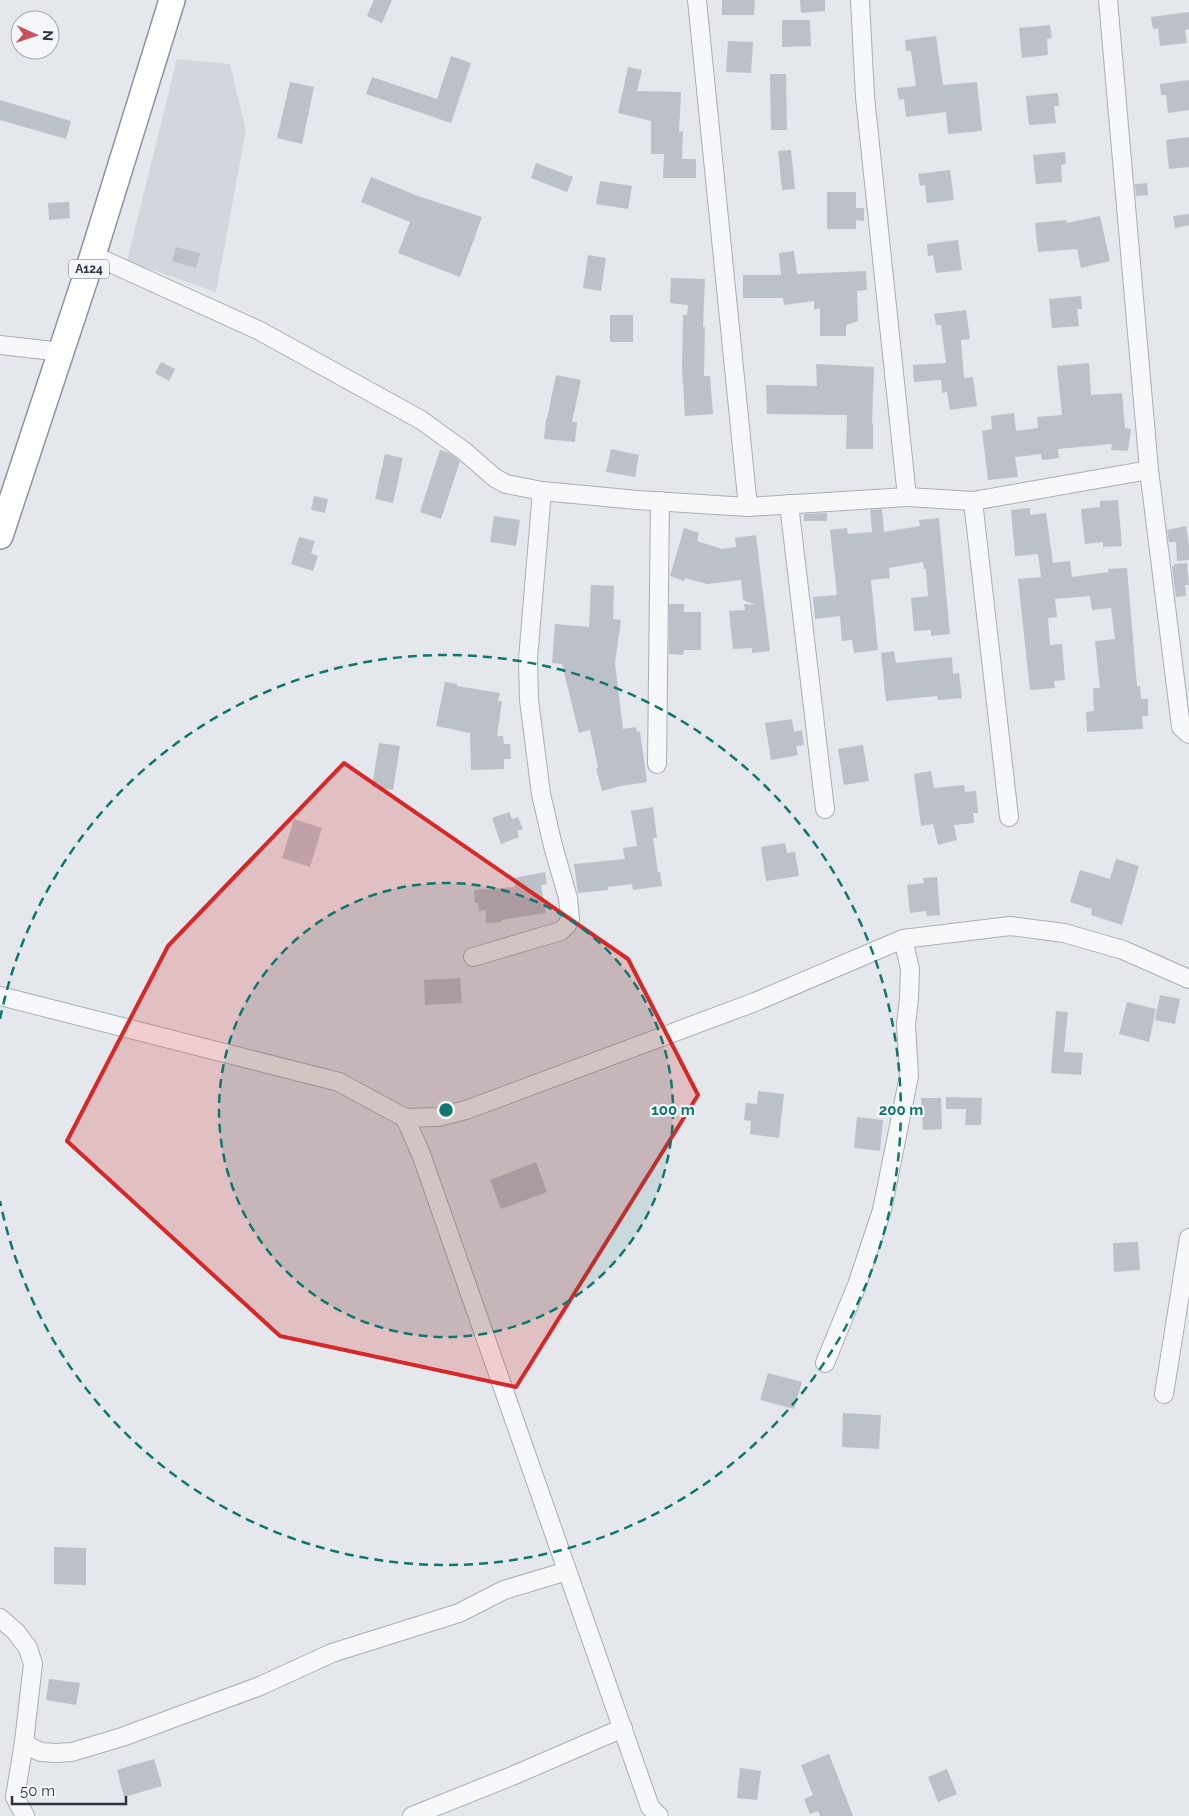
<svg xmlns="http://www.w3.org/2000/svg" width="1189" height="1816" viewBox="0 0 1189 1816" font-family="Raleway,sans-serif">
  <rect width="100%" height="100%" fill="#e4e7eb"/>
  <path fill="#d2d6dd" d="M177,59L230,64L246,130L216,292L127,261Z"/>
  <g fill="#bcc0c8">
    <path d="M374,0H392L382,23L367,16Z"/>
    <path d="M722,0H755L754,15H722Z"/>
    <path d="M800,0H825V11L801,13Z"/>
    <path d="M1189,12V29L1185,30L1187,43L1160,46L1158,28L1153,29L1151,17Z"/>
    <path d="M782,20H810L811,46L782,47Z"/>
    <path d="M1050,25L1052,38L1047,39L1048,55L1022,58L1019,28Z"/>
    <path d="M936,36L943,85L977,82L982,131L948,134L946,112L906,117L904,99L899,100L897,88L916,86L911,51H906L905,40Z"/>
    <path d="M728,41L753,42L751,73L726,72Z"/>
    <path d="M451,56L471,63L451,123L366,94L372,77L437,99Z"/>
    <path d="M628,67L642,70L637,91L681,92L679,132L683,131L682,159H696V178H663L664,154H651V121L618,113Z"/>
    <path d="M770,74H786L787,130H771Z"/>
    <path d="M1189,80V110L1168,113L1166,95H1161L1160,84Z"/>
    <path d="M290,82L314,87L302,144L277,138Z"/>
    <path d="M1058,93L1059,106H1054L1056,123L1029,125L1026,96Z"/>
    <path d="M0,100L71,121L66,139L0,120Z"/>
    <path d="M1189,137V167L1169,169L1166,140Z"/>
    <path d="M791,150L795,189L782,190L778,151Z"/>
    <path d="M1065,152L1066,164L1061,165L1062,182L1036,184L1033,155Z"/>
    <path d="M536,163L573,177L567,192L531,178Z"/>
    <path d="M950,170L954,200L927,203L925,185L920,186L918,174Z"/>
    <path d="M371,177L418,196L482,217L460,277L398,253L410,222L361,202Z"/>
    <path d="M600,181L632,186L628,209L596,204Z"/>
    <path d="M1147,183L1148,195L1136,196L1135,184Z"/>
    <path d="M827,192H856V208H864V221L856,220V229H827Z"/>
    <path d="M69,202L70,218L49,220L48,203Z"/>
    <path d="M1189,214V225L1175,228L1173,216Z"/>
    <path d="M1100,216L1110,261L1081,268L1077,249L1038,252L1035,223L1066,220L1067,223Z"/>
    <path d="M958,240L962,270L936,273L933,255L928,256L927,244Z"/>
    <path d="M176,247L200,253L196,268L172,261Z"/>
    <path d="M794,251L797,274L866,271L867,290L857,291L858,321L846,325V336H820V308L814,310V301L784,305L783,298H743V275H781L779,253Z"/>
    <path d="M588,255L606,258L601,291L583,288Z"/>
    <path d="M671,278L705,279L703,327H705L704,376H710L713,414L685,416L682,367L683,315H687L688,305L670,303Z"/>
    <path d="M1081,296L1082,309H1077L1079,326L1052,328L1049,299Z"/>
    <path d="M966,310L970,339L961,340L964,378L973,377L977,406L950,410L947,392L942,393L941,380L914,382L913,365L946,363L941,325H936L934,314Z"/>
    <rect x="610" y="315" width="23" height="27"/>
    <path d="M161,362L175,369L169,381L155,373Z"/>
    <path d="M1089,363L1091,395L1122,393L1125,428L1131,429L1128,451L1111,450L1112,444L1058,449L1059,458L1042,460L1041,454L1015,457L1018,477L988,480L982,431L992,429L991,416L1014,413L1016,431L1038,428L1037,417L1062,415L1057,366Z"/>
    <path d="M816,364L874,367L872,424H873V449H846L847,415L767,414L766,385L817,386Z"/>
    <path d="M556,375L581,380L572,422H577L575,442L544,439L546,419H547Z"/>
    <path d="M611,449L639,455L635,477L606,472Z"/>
    <path d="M440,450L449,453L460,461L441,519L420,512Z"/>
    <path d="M385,454L403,458L393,503L375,499Z"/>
    <path d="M314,496L328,499L325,513L311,510Z"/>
    <path d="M1118,500L1122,546L1103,547V542L1085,544L1081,509L1100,507V501Z"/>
    <path d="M1030,508V515L1046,513L1053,563L1070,561L1072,577L1109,572L1108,569L1127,568L1137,686H1140L1141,699H1148V716H1142L1143,729L1087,732L1086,712L1094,711L1093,688H1100L1095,641L1115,639L1111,608L1092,610L1090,596L1055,599L1057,617L1048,618L1050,645L1062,644L1065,680L1054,681L1055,688L1030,690L1018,579L1041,577L1038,554L1015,556L1011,510Z"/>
    <path d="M882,509L884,532L920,526L919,520L939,518L950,634L931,636V630L914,631L911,598L928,596L926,569H924L923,562L889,568L890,578L871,580L878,650L854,653L852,640L842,641L840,616L815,619L813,597L837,595L830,530L847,528L848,534L872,532L870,510Z"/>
    <path d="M827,513V521H804V514Z"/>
    <path d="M494,516L520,520L516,546L490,542Z"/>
    <path d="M1186,526L1189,545V560L1177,561L1176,542H1169L1167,530Z"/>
    <path d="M684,528L699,533L697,541L722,549L736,547L735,538L756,535L770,651L752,653V648L733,649L729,611L745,610L744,604L756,605L743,600L741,580L707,584L685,578L684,581L670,576Z"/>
    <path d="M299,537L315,541L311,553L318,556L313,571L291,564Z"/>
    <path d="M1187,563L1189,585H1185L1186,596L1176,597L1172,566H1174V564Z"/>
    <path d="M591,585L614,586L613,619L621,620L615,663L623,729L636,727L637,732L640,731L647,782L621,786L602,791L596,768L598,767L590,730L579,733L562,664L552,663L555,624L589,627Z"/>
    <path d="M669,604H684V612H701V650H684L683,655L669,654Z"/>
    <path d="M894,651L896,663L952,657L953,674L959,673L962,698L938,700L937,696L886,701L881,653Z"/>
    <path d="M445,682L457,684V686L500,693L498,701H502L497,736H503L504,744H510L511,759H504V769L471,770L470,733L436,726Z"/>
    <path d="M792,719L794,732L802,730L804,745L796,746L798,755L771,760L765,723Z"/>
    <path d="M379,743L400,746L393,790L372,787Z"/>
    <path d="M863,745L869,781L844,785L838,749Z"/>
    <path d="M931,771L934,788L964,785L965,792L976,791L978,813H973L974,823L954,825L957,840L938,845L933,824L921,826L914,774Z"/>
    <path d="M653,807L657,838H653L658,872H660L662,886L633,890L632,884L608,887V890L578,893L574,864L625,859L623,848L637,846L631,811Z"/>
    <path d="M509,812L512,819L518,817L523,829L517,831L519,837L501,844L492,818Z"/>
    <path d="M294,819L322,828L310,867L282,858Z"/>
    <path d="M785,843L787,853L795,852L799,876L766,881L761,847Z"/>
    <path d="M1116,859L1139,866L1122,925L1091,915L1092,909L1070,902L1080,870L1110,879Z"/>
    <path d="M545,872L547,884L541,885L546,913L502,920V922L486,923V910L479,911L478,903H475L474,890L515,887L514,878Z"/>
    <path d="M937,877L940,915L927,916L926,911L910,913L907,885L924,883L923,878Z"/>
    <path d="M460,978L462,1003L425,1005L424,980Z"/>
    <path d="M1160,995L1180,999L1175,1024L1155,1020Z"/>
    <path d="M1127,1002L1156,1009L1149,1042L1119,1034Z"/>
    <path d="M1056,1011L1068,1012L1064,1052L1083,1053L1081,1075L1051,1073Z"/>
    <path d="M758,1091L784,1094L779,1138L750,1134L751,1121L744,1120L746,1103L757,1104Z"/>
    <path d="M946,1097L982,1098L981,1125H965L966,1109H946Z"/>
    <path d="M921,1098H941L942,1129L923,1130Z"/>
    <path d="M857,1117L883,1120L880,1151L854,1148Z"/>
    <path d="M536,1162L547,1192L501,1209L490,1180Z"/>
    <path d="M1138,1242L1140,1270L1114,1272L1113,1243Z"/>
    <path d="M768,1373L802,1382L794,1409L760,1400Z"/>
    <path d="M843,1413L881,1415L879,1449L842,1447Z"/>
    <path d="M54,1547L86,1548V1585L54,1584Z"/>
    <path d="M49,1679L80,1683L76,1705L46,1700Z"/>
    <path d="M829,1754L853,1816H820L818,1811L810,1814L804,1799L813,1795L801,1765Z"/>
    <path d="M154,1759L162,1786L124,1797L117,1770Z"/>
    <path d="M740,1768L761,1771L757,1800L737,1798Z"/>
    <path d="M947,1769L957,1794L938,1802L928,1777Z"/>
  </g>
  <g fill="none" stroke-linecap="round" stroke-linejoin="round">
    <g stroke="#a9adb5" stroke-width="20">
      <g id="minor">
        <path d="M697,0L748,507"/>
        <path d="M1108,0L1149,470L1181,727L1189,734"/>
        <path d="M93,255L260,331L421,420L464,451L495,478L506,484L542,491L637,500L748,507L907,497L865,97L860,0"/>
        <path d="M0,345L61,352"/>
        <path d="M907,497L973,501L1149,470"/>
        <path d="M973,501L1009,817"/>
        <path d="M789,504L825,809"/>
        <path d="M657,764L660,501"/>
        <path d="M473,957L561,931L567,925L570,919L568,898L553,846L541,794L529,700L528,659L542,491"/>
        <path d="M0,996L339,1082L405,1118L421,1154L650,1807L659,1816"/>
        <path d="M405,1118L438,1117L466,1110L755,1002L903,939L1010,926L1064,933L1123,950L1189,979"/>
        <path d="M825,1363L857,1285L882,1210L909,1076L906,1024L909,999L910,969L903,939"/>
        <path d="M1164,1394L1189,1238"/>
        <path d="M0,1618L16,1632L28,1648L33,1664L24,1742L15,1797L25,1816"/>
        <path d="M24,1742L32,1748L41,1752L56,1753L72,1752L122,1737L260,1686L332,1653L459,1613L504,1590L567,1571"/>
        <path d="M412,1816L512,1776L623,1728"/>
      </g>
    </g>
    <g stroke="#8c93a1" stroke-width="28">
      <path id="highway" d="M0,536L93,255L172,0"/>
    </g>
    <use href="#minor" stroke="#f7f8fa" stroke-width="18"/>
    <use href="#highway" stroke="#fff" stroke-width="25"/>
  </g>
  <path fill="#d62828" fill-opacity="0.2" stroke="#d62828" stroke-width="4" stroke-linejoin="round" d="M344,763L628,959L698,1095L516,1387L280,1336L67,1141L168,946Z"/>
  <circle cx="446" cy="1110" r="227" fill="#0f766e" fill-opacity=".12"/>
  <g fill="none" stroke="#0f766e" stroke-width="2.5" stroke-dasharray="9 6">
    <circle cx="446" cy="1110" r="227"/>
    <path d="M0 1019A455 455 0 1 1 0 1201"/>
  </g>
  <g text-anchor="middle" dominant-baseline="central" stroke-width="4.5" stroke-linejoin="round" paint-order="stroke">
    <rect fill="#f4f6f9" stroke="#686e7a" stroke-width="1" x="69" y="259.5" width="40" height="19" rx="4"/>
    <g font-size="12" font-weight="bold" fill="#2c3343">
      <text x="89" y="269">A124</text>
    </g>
  </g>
  <circle cx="446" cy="1110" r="8" fill="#0f766e" stroke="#f4f6f9" stroke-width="2.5"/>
  <g font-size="15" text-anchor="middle" font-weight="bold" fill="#0f766e" stroke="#f4f6f9" stroke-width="4.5" stroke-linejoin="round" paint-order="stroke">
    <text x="673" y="1115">100 m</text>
    <text x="901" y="1115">200 m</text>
  </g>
  <g transform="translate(35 35) rotate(93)"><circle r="24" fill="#f4f6f9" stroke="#a4a8b0"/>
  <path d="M0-4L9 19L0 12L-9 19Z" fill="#c9515c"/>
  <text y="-8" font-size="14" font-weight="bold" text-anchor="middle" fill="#2c3343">N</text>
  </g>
  <path d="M12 1796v8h114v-8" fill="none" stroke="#2c3343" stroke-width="2.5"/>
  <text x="20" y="1796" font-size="15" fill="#2c3343" stroke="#f4f6f9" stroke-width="4" paint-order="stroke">50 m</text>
</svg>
